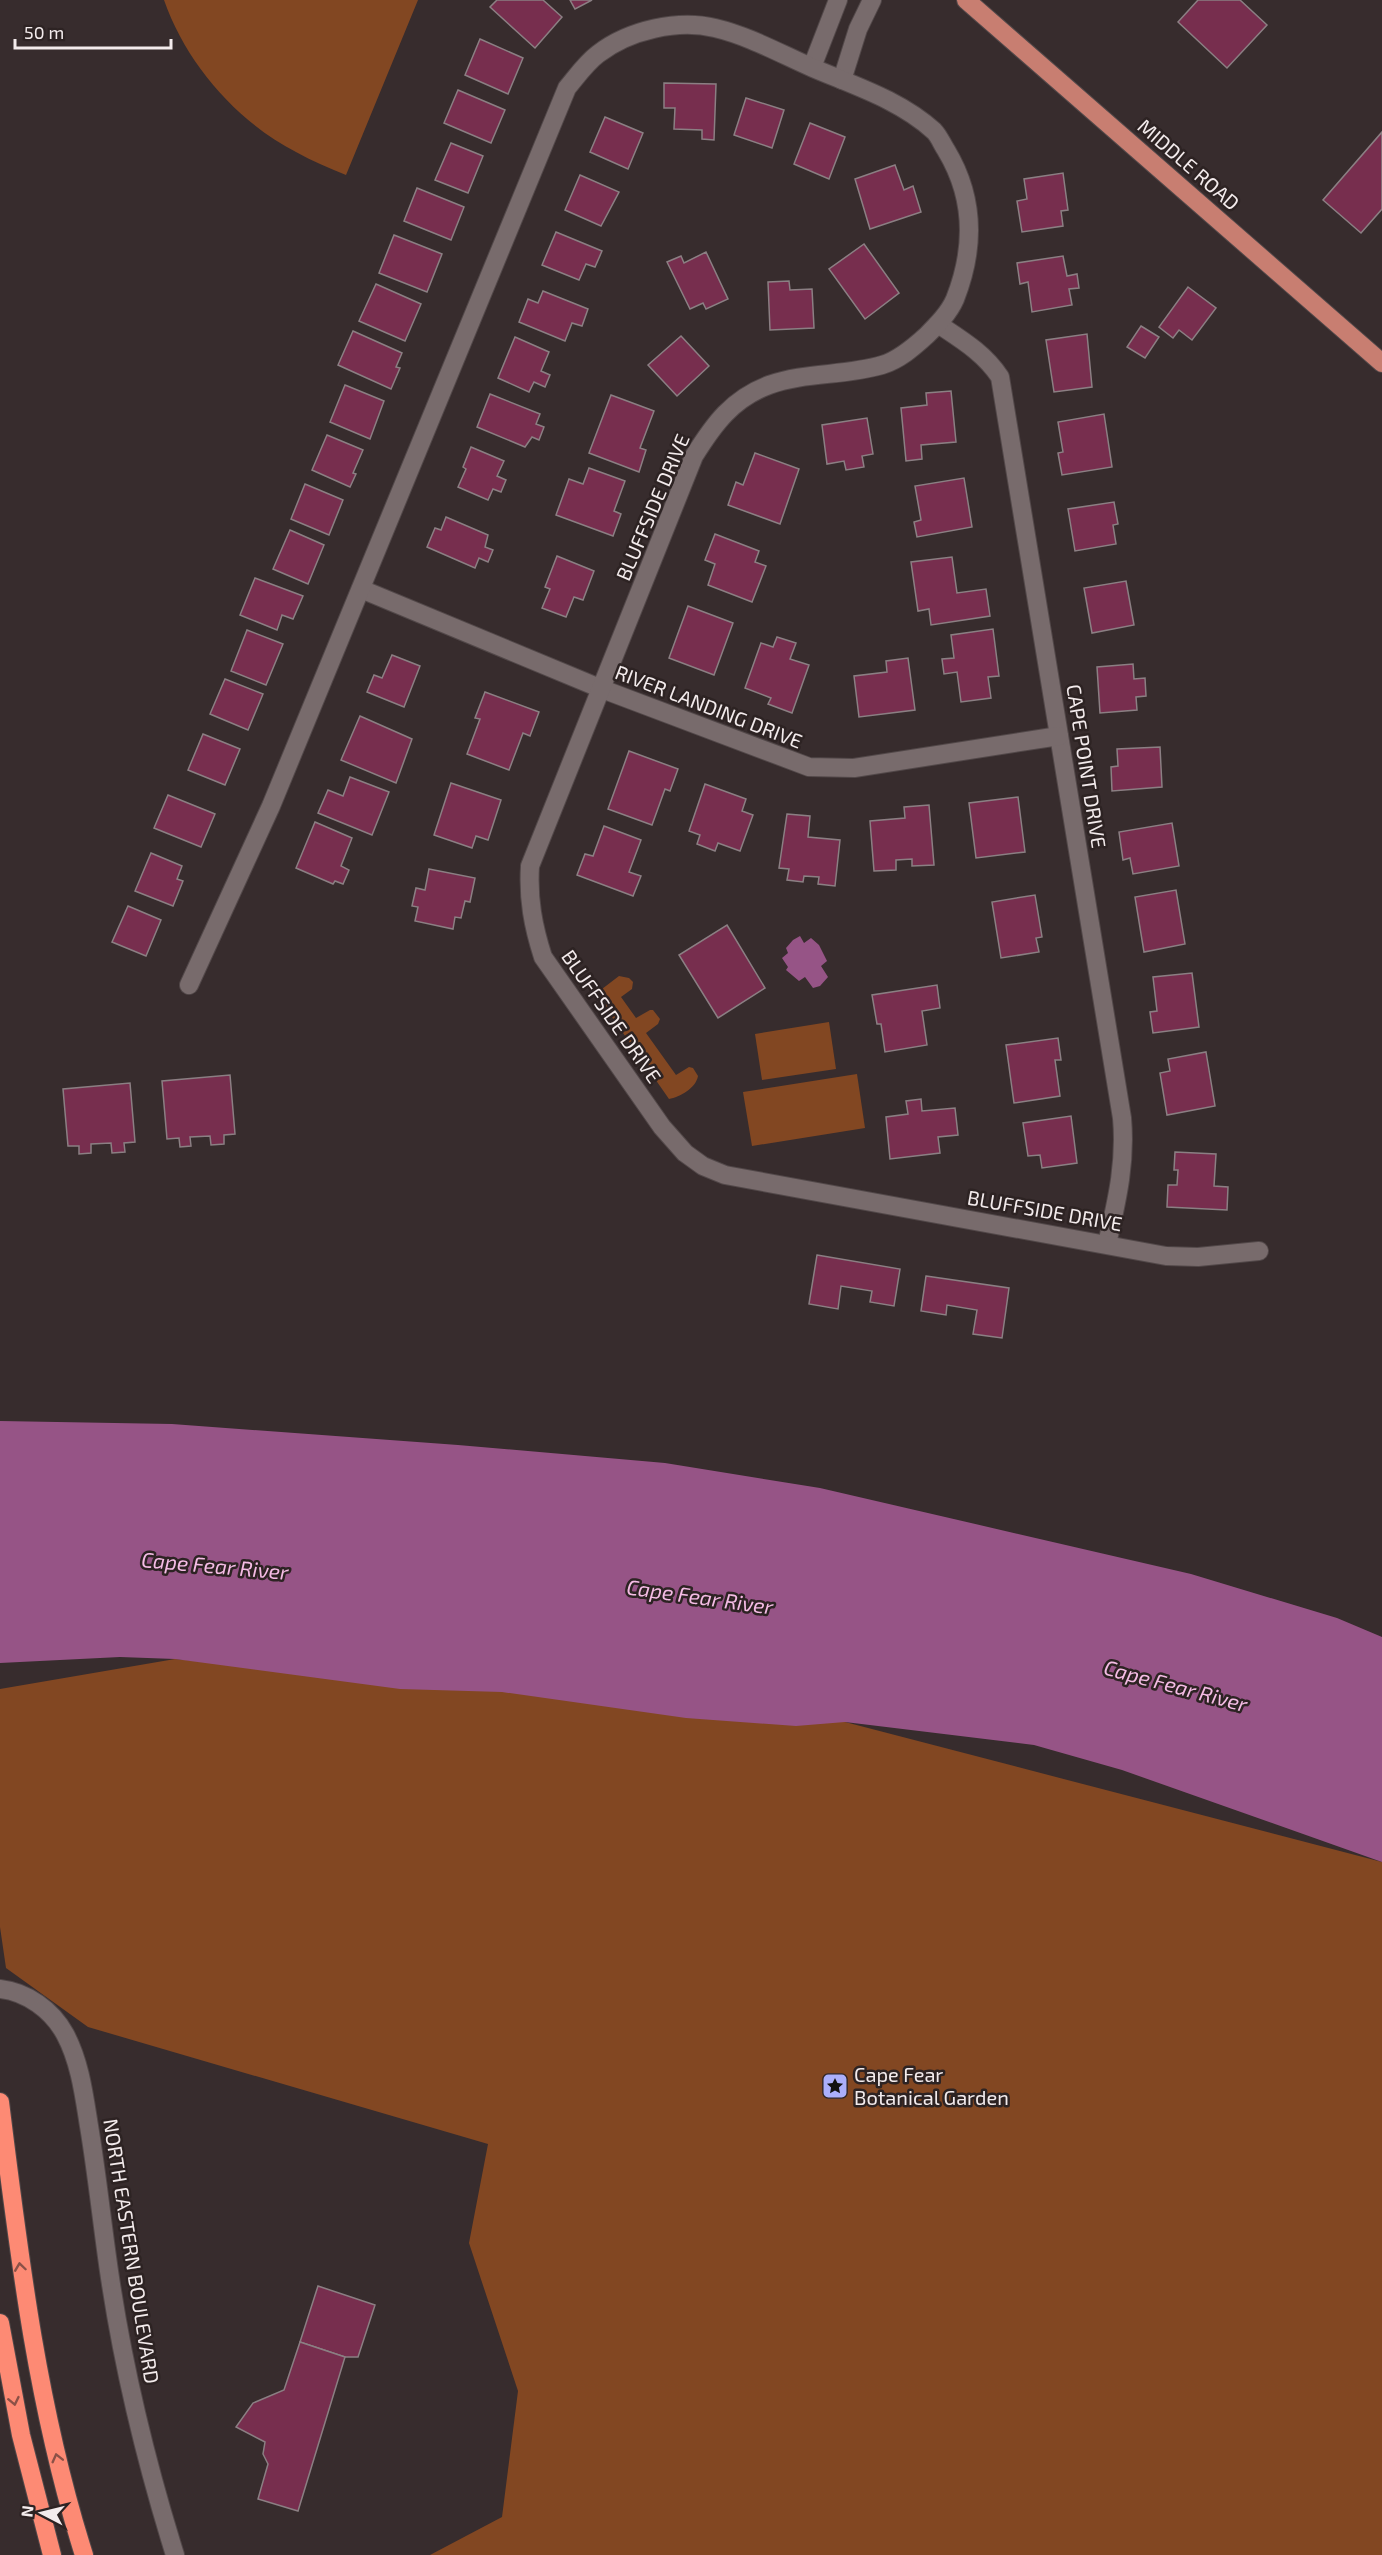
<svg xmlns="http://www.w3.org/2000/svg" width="1382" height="2555" viewBox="0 0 1382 2555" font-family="'Exo 2',sans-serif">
  <rect width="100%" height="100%" fill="#372c2d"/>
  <g fill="#824722">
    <path d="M164,0H418L346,175C329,168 312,161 296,152C236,121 186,63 164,0Z"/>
    <path d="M619,976L629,978L633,982L632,989L621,997L636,1018L650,1010H653L660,1019L658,1024L646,1033L676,1075L689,1067L693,1068L698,1076C696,1088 680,1097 669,1099L598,997L602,989Z"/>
    <path d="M829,1022L836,1069L762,1080L755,1034Z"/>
    <path d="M857,1074L865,1128L752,1146L743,1092Z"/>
    <path d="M175,1659L845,1722L1382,1862V2555H430L502,2517L518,2391L469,2243L488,2144L88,2027L6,1968L0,1927V1689Z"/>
  </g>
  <g fill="#965486">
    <path d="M800,936L804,943L811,938L819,945L827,961L821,966L828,977L820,986L813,988L805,977L799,981L786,970L788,967L782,958L788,953L786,948L793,940Z"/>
    <path d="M0,1421L172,1424L458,1445L665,1463L820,1488L1191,1574L1337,1618L1382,1637V1862L1122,1770L1034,1745L845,1722L796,1726L686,1718L502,1692L400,1689L175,1659L120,1657L0,1663Z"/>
  </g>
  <g fill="#772e4e" stroke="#8b7f83" stroke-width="1.5">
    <path d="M497,0H543L562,17L535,48L490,7Z"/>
    <path d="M570,0H592L575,9Z"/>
    <path d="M1198,0H1240L1267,25L1227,68L1178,22Z"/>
    <path d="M480,39L523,58L508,94L465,75Z"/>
    <path d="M664,83L716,84L714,140L702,139V130L674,129L675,108H664Z"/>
    <path d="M458,90L505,110L491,143L444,123Z"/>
    <path d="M746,98L784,110L772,148L734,135Z"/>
    <path d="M605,117L643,133L628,169L590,152Z"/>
    <path d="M810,123L845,137L829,179L794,164Z"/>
    <path d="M1382,132V209L1361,233L1323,200Z"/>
    <path d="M451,143L483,156L468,193L435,180Z"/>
    <path d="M895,165L904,190L913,186L921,212L870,229L855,179Z"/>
    <path d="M1063,173L1068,210L1061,211L1063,226L1022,232L1017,201L1027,199L1024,179Z"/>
    <path d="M580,175L619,192L601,226L565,210Z"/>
    <path d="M417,188L464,207L451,240L404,221Z"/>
    <path d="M556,232L602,251L595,267L586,264L579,280L542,265Z"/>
    <path d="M394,235L442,254L427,292L379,273Z"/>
    <path d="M864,244L899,293L865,319L829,269Z"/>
    <path d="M706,252L728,299L706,309L703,303L690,309L667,262L681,256L684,263Z"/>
    <path d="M1063,256L1067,276L1077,274L1079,288L1069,289L1072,305L1032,312L1028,282L1020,284L1017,263Z"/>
    <path d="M789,281L790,290L812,289L814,328L770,330L768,282Z"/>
    <path d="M376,284L421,304L405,341L359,321Z"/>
    <path d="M1188,287L1216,308L1192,340L1179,330L1173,338L1159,327Z"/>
    <path d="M543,291L588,309L582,326L572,323L565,341L519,322L528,299L538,303Z"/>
    <path d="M1141,326L1159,337L1145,358L1127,347Z"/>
    <path d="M353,331L402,353L396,367L400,368L391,389L338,365Z"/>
    <path d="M1087,334L1092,387L1054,392L1046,340Z"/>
    <path d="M681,336L709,366L677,396L648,365Z"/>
    <path d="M515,337L549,352L541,371L550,375L545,387L534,382L529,392L498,378Z"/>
    <path d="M345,385L384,401L370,439L330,422Z"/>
    <path d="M951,391L956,442L921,445L922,459L906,461L901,408L927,405L926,393Z"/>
    <path d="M490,394L540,414L536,424L544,427L539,440L532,437L525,447L477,427Z"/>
    <path d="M611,395L654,411L640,448L646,450L639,472L589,453Z"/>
    <path d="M1104,414L1112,467L1062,475L1058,453L1063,452L1058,422Z"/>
    <path d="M867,418L873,454L862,456L864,467L846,470L844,461L827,464L822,425Z"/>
    <path d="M327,435L363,450L353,473L356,474L350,487L312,470Z"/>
    <path d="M471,447L504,461L497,476L506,480L501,492L493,489L488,500L458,487L466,469L463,467Z"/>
    <path d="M755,453L799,469L780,524L728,505L736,482L743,485Z"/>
    <path d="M589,468L625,481L614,511L621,514L613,536L556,515L569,479L583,484Z"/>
    <path d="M964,478L972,527L917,537L914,522L921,520L915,486Z"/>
    <path d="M305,484L343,500L329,535L291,519Z"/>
    <path d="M1114,502L1118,524L1113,525L1116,544L1075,551L1068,509Z"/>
    <path d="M446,517L488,535L485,547L493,550L488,562L479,558L475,568L427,547L435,528L441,530Z"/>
    <path d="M290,530L324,545L308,584L273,569Z"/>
    <path d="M715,534L759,551L755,562L766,566L752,602L708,585L715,564L705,560Z"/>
    <path d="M557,556L594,571L583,600L574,597L566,617L542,608L550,589L545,587Z"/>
    <path d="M952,557L957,593L986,589L990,616L931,625L929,609L918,611L911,562Z"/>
    <path d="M255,578L303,596L293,619L282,615L277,630L240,615Z"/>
    <path d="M1126,581L1134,625L1092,633L1084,588Z"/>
    <path d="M688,606L733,623L714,675L669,658Z"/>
    <path d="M993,629L999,676L988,677L991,698L961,702L957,672L944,674L942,659L954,658L951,635Z"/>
    <path d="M247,630L283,644L266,685L231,671Z"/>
    <path d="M777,637L796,643L790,659L809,665L792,713L768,704L771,698L745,688L761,643L773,647Z"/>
    <path d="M392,655L420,666L404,707L367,692L374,675L382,678Z"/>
    <path d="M908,658L915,710L859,717L854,676L887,672L886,661Z"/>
    <path d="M1133,664L1134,679L1145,678L1146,696L1136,697L1137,710L1100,713L1097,667Z"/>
    <path d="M225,679L263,694L248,730L210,714Z"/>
    <path d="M485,692L539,712L530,736L523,733L509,770L467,754L480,719L475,718Z"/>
    <path d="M360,716L412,739L396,783L341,760Z"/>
    <path d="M203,734L240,749L225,785L188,770Z"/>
    <path d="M1160,747L1162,787L1112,791L1111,767L1118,766L1117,749Z"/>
    <path d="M629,751L678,769L670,791L665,789L652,825L608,809Z"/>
    <path d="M350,777L389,792L372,835L318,813L328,790L343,796Z"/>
    <path d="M451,783L501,800L488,840L476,836L472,848L434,835Z"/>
    <path d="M705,784L746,799L742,811L753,815L740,851L718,843L715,851L697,844L700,835L689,831Z"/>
    <path d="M168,795L215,814L201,847L154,828Z"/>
    <path d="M1018,797L1025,852L976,858L969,803Z"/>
    <path d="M929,805L934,865L912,866V859L896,860V870L874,871L870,821L905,818L904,807Z"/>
    <path d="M787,814L810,816L808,837L840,840L835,886L818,884L819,877L804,876L803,882L787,880L789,869L779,868Z"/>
    <path d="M315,822L352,838L341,866L349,870L343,884L335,881L333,884L296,868Z"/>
    <path d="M1172,823L1179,866L1133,874L1130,858L1123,860L1119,832Z"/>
    <path d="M604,826L641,840L629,872L641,876L633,896L577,875L585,854L593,856Z"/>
    <path d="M151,853L182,866L177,879L183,881L173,906L135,891Z"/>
    <path d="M429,869L475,878L470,902L465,901L461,918L455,917L453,929L415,921L418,907L412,906L416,888L425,890Z"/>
    <path d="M1176,890L1185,944L1144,952L1135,897Z"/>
    <path d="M1035,895L1042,937L1036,938L1039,952L1001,958L992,902Z"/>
    <path d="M128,906L161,920L146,956L112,942Z"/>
    <path d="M727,925L765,988L718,1018L679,955Z"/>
    <path d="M1192,973L1199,1027L1153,1033L1150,1012L1157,1011L1153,977Z"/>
    <path d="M937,985L940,1008L922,1011L927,1045L885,1052L881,1024H877L872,995Z"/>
    <path d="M1058,1038L1061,1060H1055L1060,1096L1014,1103L1006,1045Z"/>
    <path d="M1206,1052L1215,1106L1167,1115L1160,1073L1170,1071L1168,1059Z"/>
    <path d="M230,1075L235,1134L224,1135V1144L211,1145L210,1136L190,1137L191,1146L180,1147L179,1138L167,1139L162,1081Z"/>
    <path d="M130,1083L135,1142L124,1143L125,1152L112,1153L111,1143L91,1144V1153L79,1154V1146H68L63,1089Z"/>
    <path d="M921,1099L922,1111L955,1108L958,1135L938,1137L940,1153L890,1159L886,1117L908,1114L906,1101Z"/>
    <path d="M1071,1116L1077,1163L1042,1168L1040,1155L1028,1156L1023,1123Z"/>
    <path d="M1175,1152L1216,1154L1214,1186L1228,1187L1227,1210L1167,1207L1168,1185H1177L1178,1170H1174Z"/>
    <path d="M817,1255L900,1269L894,1306L870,1302L872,1291L841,1286L838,1309L809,1304Z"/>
    <path d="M926,1276L1009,1288L1002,1338L973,1334L977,1310L947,1305L946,1315L921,1311Z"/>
    <path d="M318,2286L375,2305L358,2357H345L300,2342Z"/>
    <path d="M300,2342L345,2357L298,2511L258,2499L268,2464L263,2454L265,2442L236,2427L253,2403L284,2390Z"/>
  </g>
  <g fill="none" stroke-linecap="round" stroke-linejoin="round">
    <g stroke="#524849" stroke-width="20">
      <g id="minor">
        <path d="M812,67L838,0"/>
        <path d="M842,80L858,29L872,0"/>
        <path d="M938,324C962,340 984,353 1000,377L1122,1118C1126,1163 1117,1200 1107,1244"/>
        <path d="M361,589L602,689L809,767L854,768L1059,736"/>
        <path d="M189,985L271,806L567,88C577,76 586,63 598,54C629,30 678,19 715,28C749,36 781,54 813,68C855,86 900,100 934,131C939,136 942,144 946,150C975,198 975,248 955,299C949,313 937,325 927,335C914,347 899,360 882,365C845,376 805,372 769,385C732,399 714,424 694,456L530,866C528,899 533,926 543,957L662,1127L685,1153L703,1166L725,1175L1166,1256L1198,1257L1259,1251"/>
        <path d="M0,1989C27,1992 52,2010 65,2034C80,2062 84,2095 89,2126C97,2174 102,2223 109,2271C123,2367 146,2462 175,2555"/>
      </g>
    </g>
    <g stroke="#524849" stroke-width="20">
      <path id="major" d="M966,0L1382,363"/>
    </g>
    <g stroke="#524849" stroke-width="20">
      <g id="highway">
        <path d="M0,2102C19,2255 37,2407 84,2555"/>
        <path d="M0,2323L21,2435L52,2555"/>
      </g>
    </g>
    <use href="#minor" stroke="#786b6c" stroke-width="18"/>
    <use href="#major" stroke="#c87e71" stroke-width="18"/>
    <use href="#highway" stroke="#fd8a74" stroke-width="18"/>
  </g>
  <defs><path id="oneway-chevron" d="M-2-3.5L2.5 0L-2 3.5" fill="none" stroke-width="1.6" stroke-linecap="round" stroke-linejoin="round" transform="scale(1.5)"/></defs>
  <g stroke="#8b5147">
    <use href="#oneway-chevron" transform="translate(20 2267) rotate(-98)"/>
    <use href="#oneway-chevron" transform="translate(14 2401) rotate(78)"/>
    <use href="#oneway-chevron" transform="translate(57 2458) rotate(-104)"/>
  </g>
  <defs>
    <g id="sight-square" transform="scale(1.35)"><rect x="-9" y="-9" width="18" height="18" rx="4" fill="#abaffb" stroke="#2d2323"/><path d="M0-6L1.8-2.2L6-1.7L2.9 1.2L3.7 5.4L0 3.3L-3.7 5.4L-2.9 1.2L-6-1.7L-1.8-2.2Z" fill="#111"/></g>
  </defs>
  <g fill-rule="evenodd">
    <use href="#sight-square" x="835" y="2086"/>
  </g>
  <g text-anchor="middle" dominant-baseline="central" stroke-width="5" stroke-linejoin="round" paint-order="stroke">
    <g font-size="20" fill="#f3ebec" stroke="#2d2323">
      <text transform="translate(1189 164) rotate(41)">MIDDLE ROAD</text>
      <text transform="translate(652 507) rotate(-67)">BLUFFSIDE DRIVE</text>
      <text transform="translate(709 706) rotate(21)">RIVER LANDING DRIVE</text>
      <text transform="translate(1087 766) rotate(81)">CAPE POINT DRIVE</text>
      <text transform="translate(612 1016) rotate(55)">BLUFFSIDE DRIVE</text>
      <text transform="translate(1045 1210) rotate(10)">BLUFFSIDE DRIVE</text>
      <text transform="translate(132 2251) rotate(81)">NORTH EASTERN BOULEVARD</text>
    </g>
    <g font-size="20" fill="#f3ebec" stroke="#2d2323" text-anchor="start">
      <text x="854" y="2074">Cape Fear<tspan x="854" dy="23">Botanical Garden</tspan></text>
    </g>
    <g font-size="21" font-style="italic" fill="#f5bce5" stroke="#2d2323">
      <text transform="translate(215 1565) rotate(5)">Cape Fear River</text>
      <text transform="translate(700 1596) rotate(8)">Cape Fear River</text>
      <text transform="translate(1176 1685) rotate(15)">Cape Fear River</text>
    </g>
  </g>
  <g transform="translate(42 2513) rotate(277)" stroke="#2d2323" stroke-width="4.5" paint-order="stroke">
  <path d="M0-4.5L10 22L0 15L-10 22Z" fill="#f3ebec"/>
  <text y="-9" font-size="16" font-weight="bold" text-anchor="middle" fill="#f3ebec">N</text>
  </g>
  <path d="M15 39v9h156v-9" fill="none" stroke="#f3ebec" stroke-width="3"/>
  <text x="24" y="39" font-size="18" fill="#f3ebec" stroke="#2d2323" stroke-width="4.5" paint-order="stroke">50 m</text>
</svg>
